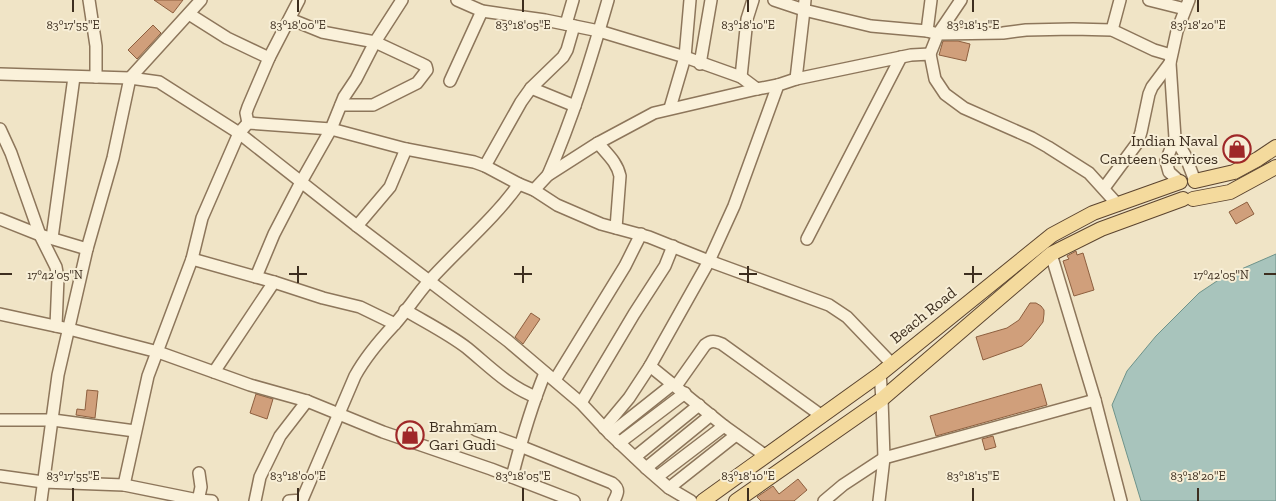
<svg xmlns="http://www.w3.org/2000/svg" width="1276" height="501" viewBox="0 0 1276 501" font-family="'Zilla Slab',serif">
  <rect width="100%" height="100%" fill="#f0e4c6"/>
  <path fill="#a8c4bc" stroke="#6e938a" d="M1276,254V501H1141L1112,405L1127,371L1156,336L1199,293L1223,277Z"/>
  <g fill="#d09f7b" stroke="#8d5f3f">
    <path d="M154,0H183L173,13Z"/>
    <path d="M153,25L161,33L137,59L128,50Z"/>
    <path d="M943,41H958L970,44L966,61L939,55Z"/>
    <path d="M1247,202L1254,214L1236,224L1229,212Z"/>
    <path d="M1076,251L1077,255L1083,253L1094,290L1074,296L1063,261L1069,259L1067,256Z"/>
    <path d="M1030,303H1036L1041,306L1044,310V314L1043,322L1030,339L1022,346L983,360L976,337L1007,328L1019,320Z"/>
    <path d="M531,313L540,319L523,344L515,337Z"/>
    <path d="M1041,384L1047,405L936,436L930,416Z"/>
    <path d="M87,390L98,391L95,418L76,415L77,409L85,410Z"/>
    <path d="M256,394L273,399L267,419L250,413Z"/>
    <path d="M993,436L996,447L985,450L982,439Z"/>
    <path d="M798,479L807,490L794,501H761L757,497L773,486L779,494Z"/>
  </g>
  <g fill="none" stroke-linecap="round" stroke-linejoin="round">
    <g stroke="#8d765b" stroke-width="14">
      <g id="minor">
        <path d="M89,0L96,46V77"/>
        <path d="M457,0L482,11L545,20L599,31L685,57L741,77L757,89"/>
        <path d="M774,0L804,10L805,0"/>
        <path d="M1149,0L1185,9"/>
        <path d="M189,14L227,38L269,58"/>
        <path d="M566,24L573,0"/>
        <path d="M1112,30L1120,0"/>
        <path d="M927,31L931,0"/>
        <path d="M930,54L938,34L1003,33L1026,30L1073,29L1112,30L1154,50L1171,55"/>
        <path d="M700,64L711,0"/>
        <path d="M0,74L130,78L159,82L239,133L248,123L331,129L406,149L474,162L485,166L519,184C493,220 460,247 430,280C417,294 407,311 394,325C379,341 366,356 355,376L302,500L289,501"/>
        <path d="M741,77L747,19L753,0"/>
        <path d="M796,79L804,10L871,26L927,31L938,34L961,0"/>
        <path d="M450,81L482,11"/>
        <path d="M531,88L575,106"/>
        <path d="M341,105H373L417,83L427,70L426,66L420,63L375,42L402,0"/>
        <path d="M670,108L685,57L690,0"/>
        <path d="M248,123L246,113L248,107L269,58L299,0"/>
        <path d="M0,129L11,153L40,235L56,267L58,278L56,326"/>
        <path d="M1175,138L1185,155L1195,181"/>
        <path d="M598,143C607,154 617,162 620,176L616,228"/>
        <path d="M485,166L521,102L531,88L563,57L567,50L574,26"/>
        <path d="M548,175C573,118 591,59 608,0"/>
        <path d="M1180,182L1169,172L1166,161L1175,138L1170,63L1177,31L1189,0"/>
        <path d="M519,184L534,190L557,205L601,224L649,237L709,261L829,305L847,317L892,364"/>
        <path d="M1104,188L1138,142L1141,132L1149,94L1152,87L1170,63"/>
        <path d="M534,190L548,175L598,143L654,113L757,89L778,85"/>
        <path d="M0,219L40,235L87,249"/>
        <path d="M357,226L390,187L406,149"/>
        <path d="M52,238L74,77"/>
        <path d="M807,239L901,57"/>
        <path d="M1051,254L1095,400L1121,501"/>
        <path d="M192,259L274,282L323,298L360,307L395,324"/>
        <path d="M256,277L274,234L301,182L331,129L344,97L356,79L375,42L322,32L290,19"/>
        <path d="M405,310C425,322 449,334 467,348C489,366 509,387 536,397"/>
        <path d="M0,314L69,329L158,352L250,385L307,401L383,432L491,469L574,501"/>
        <path d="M650,366L724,426L766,456"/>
        <path d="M214,372L274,282"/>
        <path d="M555,380L625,266L641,234"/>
        <path d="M676,386L705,345C711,340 715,341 722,344L822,416"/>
        <path d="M581,403L634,314L665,266L673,246"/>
        <path d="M0,420H53L135,431"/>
        <path d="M604,428L629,398L650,366L709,261L734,206L778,85L796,79L911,55L930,54L935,79L945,94L964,108L1032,138L1048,147L1089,173L1118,205"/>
        <path d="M476,430L520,446L612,483C620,489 618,493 614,501"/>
        <path d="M610,434L673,384"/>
        <path d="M619,443L685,393"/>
        <path d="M635,457L699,405"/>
        <path d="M646,468L711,415"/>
        <path d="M0,476L43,482L124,485L198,500L212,501"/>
        <path d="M512,477C521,442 531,407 545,373"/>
        <path d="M657,477L724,426"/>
        <path d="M124,485L148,376L192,259L202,218L239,133L357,226L508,341L581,403L610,434L646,468L669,488L691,501"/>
        <path d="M669,488L736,435"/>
        <path d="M41,501L58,375L87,249L113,158L130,78L201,0"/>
        <path d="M198,501L201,487L199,473"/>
        <path d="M255,501L260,477L280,436L307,401"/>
        <path d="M824,501L843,485L884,458L1095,400"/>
        <path d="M879,501L884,458L882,399L880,374"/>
      </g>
    </g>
    <g stroke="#5b442f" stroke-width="16">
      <g id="major">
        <path d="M1195,181L1234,172L1258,159L1276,147"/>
        <path d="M1193,199L1230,192L1276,167"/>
        <path d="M703,501L880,374L1052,235L1093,213L1180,182"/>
        <path d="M736,501L882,399L1051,254L1101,229L1183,199"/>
      </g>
    </g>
    <use href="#minor" stroke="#faf1da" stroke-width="11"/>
    <use href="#major" stroke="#f4da9d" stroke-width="14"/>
  </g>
  <path fill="none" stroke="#3d2e1f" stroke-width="2" d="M73,0V12M298,0V12M523,0V12M748,0V12M973,0V12M1198,0V12M298,266V283M523,266V283M748,266V283M973,266V283M0,274H12M289,274H307M514,274H532M739,274H757M964,274H982M1264,274H1276M73,488V501M298,488V501M523,488V501M748,488V501M973,488V501M1198,488V501"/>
  <defs>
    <g id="shop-ring" transform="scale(1.4375)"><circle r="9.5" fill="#f7eed6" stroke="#9f2828" stroke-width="1.5"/><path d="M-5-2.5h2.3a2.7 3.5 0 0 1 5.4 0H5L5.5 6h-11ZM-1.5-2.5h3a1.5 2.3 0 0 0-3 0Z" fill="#9f2828"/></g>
  </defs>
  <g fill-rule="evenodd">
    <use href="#shop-ring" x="1237" y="149"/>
    <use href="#shop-ring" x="410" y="435"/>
  </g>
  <g text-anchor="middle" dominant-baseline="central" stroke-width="4" stroke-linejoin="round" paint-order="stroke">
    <g font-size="16" fill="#3d2e1f" stroke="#f7eed6" text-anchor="end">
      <text x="1218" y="140">Indian Naval<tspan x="1218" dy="18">Canteen Services</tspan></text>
      <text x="429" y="426" text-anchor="start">Brahmam<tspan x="429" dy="18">Gari Gudi</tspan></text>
    </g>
    <g font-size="16" fill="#3d2e1f" stroke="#f7eed6">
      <text transform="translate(923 315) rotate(-39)">Beach Road</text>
    </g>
  </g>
  <g font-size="12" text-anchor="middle" fill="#3d2e1f" stroke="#f7eed6" stroke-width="4" stroke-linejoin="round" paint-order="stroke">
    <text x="73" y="29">83°17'55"E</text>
    <text x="298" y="29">83°18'00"E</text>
    <text x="523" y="29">83°18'05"E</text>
    <text x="748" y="29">83°18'10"E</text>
    <text x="973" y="29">83°18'15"E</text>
    <text x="1198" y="29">83°18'20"E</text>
    <text x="55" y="279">17°42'05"N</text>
    <text x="1221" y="279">17°42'05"N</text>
    <text x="73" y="480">83°17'55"E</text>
    <text x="298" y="480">83°18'00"E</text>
    <text x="523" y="480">83°18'05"E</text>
    <text x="748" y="480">83°18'10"E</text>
    <text x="973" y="480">83°18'15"E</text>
    <text x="1198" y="480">83°18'20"E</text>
  </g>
</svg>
